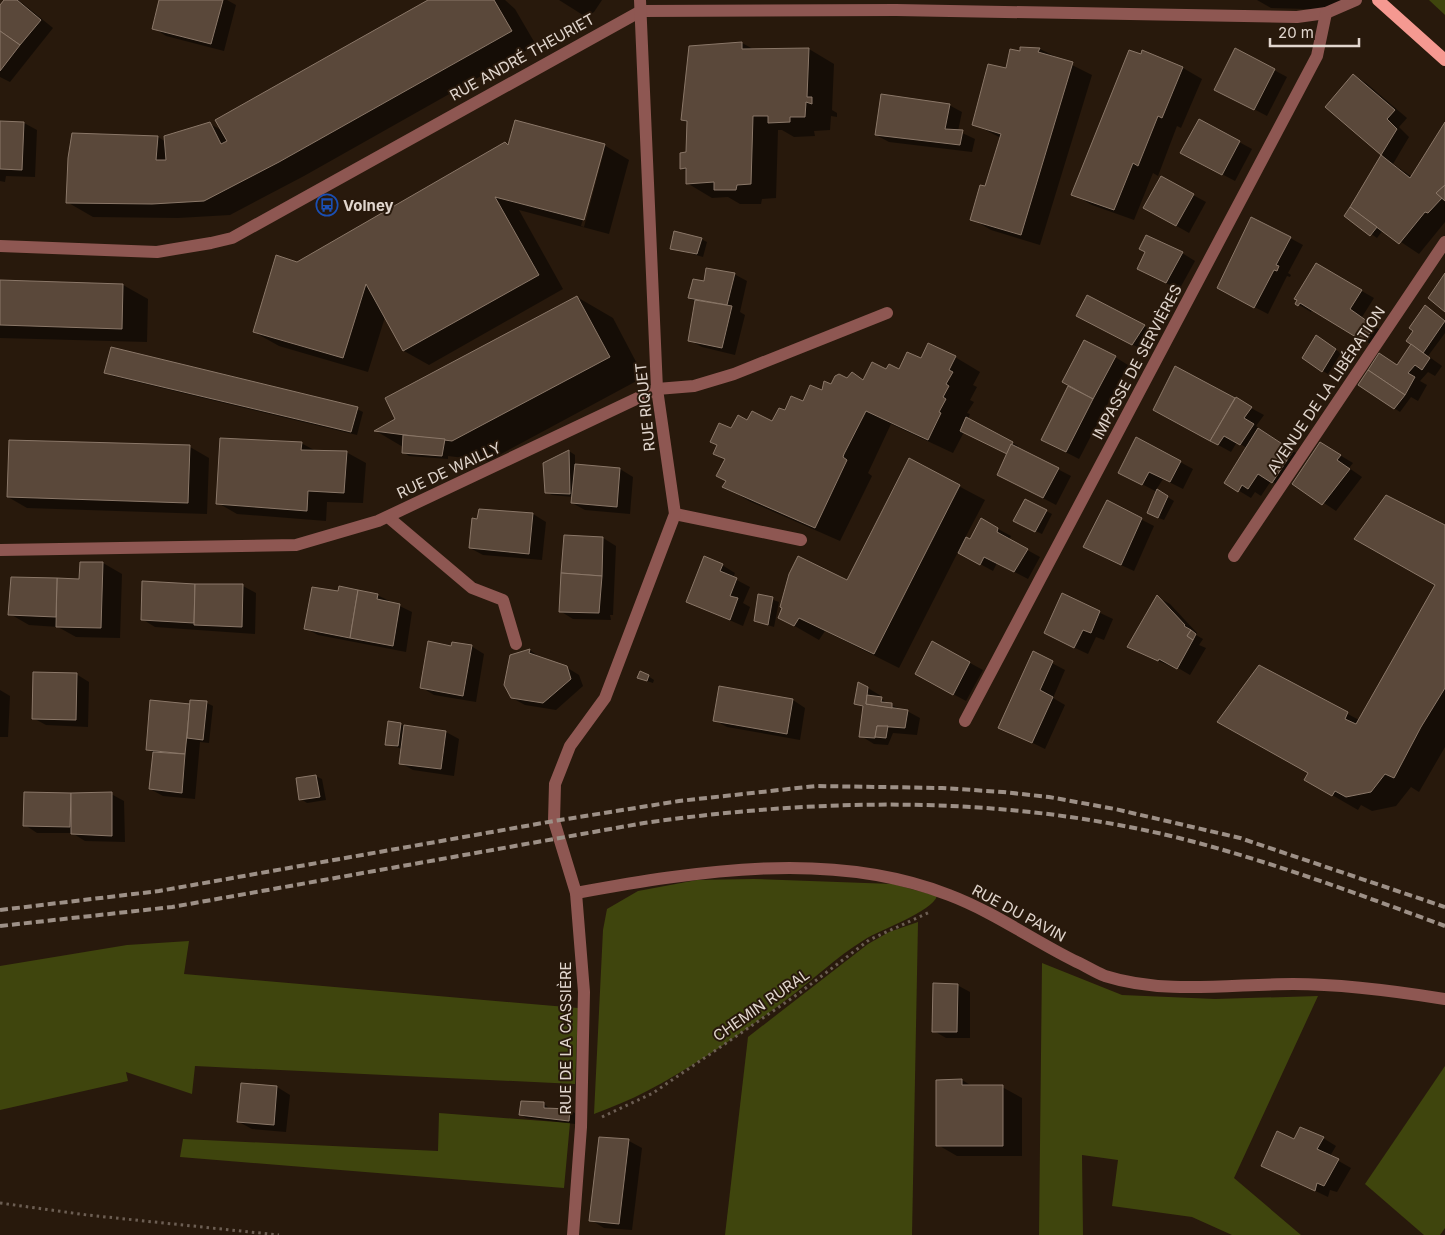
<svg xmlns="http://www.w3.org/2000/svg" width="1445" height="1235" viewBox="0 0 1445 1235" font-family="Inter,sans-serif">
  <rect width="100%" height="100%" fill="#28190c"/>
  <g fill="#3f450d">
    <path d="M1429,0H1445V15Z"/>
    <path d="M754,879L893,884L937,896C932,912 881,929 864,940C836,957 813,980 786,1000C742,1033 695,1066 647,1091C630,1100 612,1107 594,1114L603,930L607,909L638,891L697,880Z"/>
    <path d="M918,922L912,1235H725L748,1037L868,944L889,932Z"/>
    <path d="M189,941L184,974L578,1008L575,1084L195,1066L192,1094L126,1072L128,1081L0,1110V966L127,945Z"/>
    <path d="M1042,963L1122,995L1215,999L1318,996L1234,1178L1301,1235H1232L1192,1217L1112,1206L1118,1160L1082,1155L1083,1235H1039Z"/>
    <path d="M1445,1066V1228L1440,1235H1424L1365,1184Z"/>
    <path d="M439,1113L570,1123L564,1188L180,1157L183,1139L438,1151Z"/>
  </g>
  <g fill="#0007" fill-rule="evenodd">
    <path d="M5,0H18L22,3L53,28L10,82L0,77V7Z"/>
    <path d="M161,0H227L236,5L224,51L166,36L154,28Z"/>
    <path d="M431,0H505L515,9L536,45L304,176L230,215L178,218L93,217L67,202L158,137L166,142L210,124L223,131Z"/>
    <path d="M559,0H602L594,12L586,17Z"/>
    <path d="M1257,0H1347L1341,10L1271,8Z"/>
    <path d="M742,43L755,50L809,49L834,64L832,110L837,113V117L831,116L830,130L814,131L815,136L794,137L782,130H778L776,198L762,199L761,204H740L728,197L712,198L687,183V171L681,168L687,153L688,123L682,120L690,48Z"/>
    <path d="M1021,49H1040L1092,75L1040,245L991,230L972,219L986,188L1001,138L974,124L1021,53Z"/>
    <path d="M1143,52L1183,68L1202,79L1181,128L1177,126L1158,176L1153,173L1134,220L1092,205L1073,194Z"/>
    <path d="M1274,70L1287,77L1267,116L1229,96Z"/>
    <path d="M1353,75L1366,83L1407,118L1399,127L1409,137L1393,164L1412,177L1445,124V222L1419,254L1383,230L1377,238L1346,216L1383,155L1326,106Z"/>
    <path d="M949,105L962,112L958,131L975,139L972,152L889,142L876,135Z"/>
    <path d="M0,122L24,123L37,130L35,177L6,176L5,182L0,181Z"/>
    <path d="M1239,142L1252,149L1235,181L1195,160Z"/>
    <path d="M604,145L629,160L609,234L519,210L563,289L429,365L404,351L385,317L368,372L279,346L254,332L297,263L509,146ZM602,151H604L584,227L581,226Z"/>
    <path d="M1193,195L1206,202L1189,233L1145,208Z"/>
    <path d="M1290,238L1303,245L1288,273L1291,275L1290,277L1287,276L1268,314L1231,295Z"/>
    <path d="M701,239L707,242L703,257L672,248Z"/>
    <path d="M1182,253L1195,261L1179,290L1151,275Z"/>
    <path d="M1316,265L1374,298L1362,317L1386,334L1377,348L1313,309L1311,312L1296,303Z"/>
    <path d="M734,274L747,281L740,312L745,315L735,355L702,347L689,340L696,302L689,298L705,282Z"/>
    <path d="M0,282L123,285L148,299L147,342L0,338Z"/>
    <path d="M577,297L613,318L644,377L488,461L448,456V459L409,456L403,452V447L376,431Z"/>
    <path d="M1088,297L1157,333L1145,351L1091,323Z"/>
    <path d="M1431,311L1445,320V333L1428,356L1442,366L1435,376L1428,372L1420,381L1427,385L1418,401L1411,397L1400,412L1394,408L1398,366Z"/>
    <path d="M1322,341L1341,353L1328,374L1323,371Z"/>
    <path d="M955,357L980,372L973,385L977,387L970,400L974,402L967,413L970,414L968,419L1018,446L1017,448L1071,476L1056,505L1011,481L1008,454L964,432L953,453L891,424L868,473L872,476L840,541L749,501L724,486L727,481L726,460L714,454L732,429L747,421L772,422L786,412L847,379L852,374L864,381L886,371L900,370L922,360Z"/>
    <path d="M1115,357L1128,365L1079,459L1042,440L1070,385Z"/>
    <path d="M1176,368L1264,415L1256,426L1305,459L1285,489L1271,481L1261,496L1255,492L1251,498L1226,483L1247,448L1237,442L1231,452L1167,417Z"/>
    <path d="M106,372L357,409L363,412L357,435L112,376Z"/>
    <path d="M301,443L316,451L346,452L366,463L363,503L327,502L326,521L237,514L218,503Z"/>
    <path d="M190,447L209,458L207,514L27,508L8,497Z"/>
    <path d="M569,451L575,455V465L620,469L633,477L630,514L585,510L572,503L573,497L552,495L546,492Z"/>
    <path d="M1333,451L1353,463L1349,468L1362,477L1336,511L1294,483Z"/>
    <path d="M909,460L985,500L965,538L971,541L982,520L1011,536L1009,540L1040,557L1028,579L997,563L993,571L958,552L899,668L825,631L819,640L779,617L847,582Z"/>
    <path d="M1180,462L1193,469L1183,489L1163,479L1156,490L1174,501L1164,520L1154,516L1157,492L1119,472Z"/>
    <path d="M1107,502L1154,526L1134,571L1097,554Z"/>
    <path d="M480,511L533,514L546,522L542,560L483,555L470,548Z"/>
    <path d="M1046,511L1052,514L1042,534L1021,524Z"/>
    <path d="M1445,528V747L1419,792L1411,787L1396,806L1372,811L1361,805L1358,810L1306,780L1310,773L1260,667L1359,720L1437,585Z"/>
    <path d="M603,538L616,546L613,615H610L611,620L573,619L560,611Z"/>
    <path d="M103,563L122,574L120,638L76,637L58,627L29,625L10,614L12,578L80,580Z"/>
    <path d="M722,565L735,573L733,578L750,587L743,603L750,607L743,626L688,602Z"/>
    <path d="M143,583L243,586L256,593L255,634L155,627L142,619Z"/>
    <path d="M339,593L377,595L412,612L406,652L318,635L305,628Z"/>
    <path d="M759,595L779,602L774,627L755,621Z"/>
    <path d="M1062,595L1113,619L1104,640L1096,637L1088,654L1058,640Z"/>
    <path d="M1157,597L1170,604L1197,633L1196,635L1203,639L1199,645L1206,648L1190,675L1173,665L1172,667L1128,647Z"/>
    <path d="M933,643L983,670L966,701L929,681Z"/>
    <path d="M471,646L484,654L476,702L434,695L421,687L452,647Z"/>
    <path d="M530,650L542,659L566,667L579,675L583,686L556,710L525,705L512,698Z"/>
    <path d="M1033,653L1065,670L1053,698L1065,705L1045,749L1000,727Z"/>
    <path d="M76,674L89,682L88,727L46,725L33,718Z"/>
    <path d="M648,676L654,680L653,683L638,678Z"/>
    <path d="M868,688L881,696L880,698L887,703L898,708V710L907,711L920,718L917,735L893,733L888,745L874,744L861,736L864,708L855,703Z"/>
    <path d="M0,690L10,696L8,737H0Z"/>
    <path d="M793,700L805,708L800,740L727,727L714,720Z"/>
    <path d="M191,701L207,703L213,706L209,743L200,742L195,799L163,796L150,789L154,753L147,749L191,705Z"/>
    <path d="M389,723L446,732L459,739L454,776L413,770L400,763L402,749L386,744Z"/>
    <path d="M315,776L322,779L326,800L307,803L301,799Z"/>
    <path d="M25,793L111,794L124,801L125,842L85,841L72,833H37L25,825Z"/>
    <path d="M957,985L970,992V1038H946L934,1031Z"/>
    <path d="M962,1080L972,1086L1002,1087L1022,1098V1156H957L938,1145Z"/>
    <path d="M242,1084L277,1087L290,1095L286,1132L252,1129L239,1122Z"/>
    <path d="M544,1104L550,1109L569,1110L575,1113V1124L526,1118L520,1114Z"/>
    <path d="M600,1138L629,1141L642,1148L632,1230L604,1228L591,1220Z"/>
    <path d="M1323,1138L1336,1146L1330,1156L1351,1168L1337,1192L1330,1190L1328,1197L1263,1166L1295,1141Z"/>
  </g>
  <g fill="#5a483a" stroke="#8a7768">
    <path d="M4,0H17L41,20L20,45L0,31V5Z"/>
    <path d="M159,0H223L211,44L152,29Z"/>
    <path d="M428,0H494L512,31L279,162L204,201L152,204L66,203L68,158L72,133L158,136L156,160H166L164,136L210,122L221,144L227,141L215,120Z"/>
    <path d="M0,31L20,45L0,71Z"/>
    <path d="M742,42V49L809,48L807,97H812V104L806,102L805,117H790V122L768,123V116H753L751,184L737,185L736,190H714V182L686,184V168L680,169V153L686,152L687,121L681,120L689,46Z"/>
    <path d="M1020,47L1040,48L1038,52L1073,62L1021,235L970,220L980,185L985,186L1001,134L972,125L988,64L1006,68L1010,49L1020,51Z"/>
    <path d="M1235,48L1275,69L1254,110L1214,90Z"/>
    <path d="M1129,50L1141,54L1142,50L1183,67L1162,118L1158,116L1138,166L1133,163L1114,210L1071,195Z"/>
    <path d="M1353,74L1395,110L1387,119L1397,129L1381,155L1325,107Z"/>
    <path d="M881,94L950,104L945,129L963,130L960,145L875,135Z"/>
    <path d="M1199,119L1240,141L1222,175L1180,153Z"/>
    <path d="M515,120L605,144L584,220L495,197L539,275L403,351L366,284L343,358L253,332L276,255L297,262L505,142L508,145Z"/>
    <path d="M0,121L24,122L22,170L0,169Z"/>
    <path d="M1445,122V185L1436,193L1442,198L1428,213L1425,212L1399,244L1350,207L1381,155L1410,178Z"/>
    <path d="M1161,176L1194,194L1176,226L1143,208Z"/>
    <path d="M1445,185V201L1436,193Z"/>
    <path d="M1350,207L1377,227L1370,236L1344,216Z"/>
    <path d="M1251,217L1291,237L1276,265L1279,266L1277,271L1274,270L1254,308L1217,288Z"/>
    <path d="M674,231L702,238L697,254L670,249Z"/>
    <path d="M1146,235L1183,252L1166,283L1137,269L1145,252L1139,249Z"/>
    <path d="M1316,263L1362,290L1350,309L1374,326L1364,342L1300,303L1298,306L1295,304L1297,300L1294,299Z"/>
    <path d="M706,268L735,273L727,305L688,298L693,279L704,281Z"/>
    <path d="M1445,273V312L1428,298Z"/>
    <path d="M0,280L123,284L122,329L0,325Z"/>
    <path d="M1087,295L1145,325L1132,345L1076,316Z"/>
    <path d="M577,296L610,357L452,441L374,431L395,419L385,398Z"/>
    <path d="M695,300L732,306L722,348L688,341Z"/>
    <path d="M1425,305L1445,321L1423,353L1406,341L1413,331L1409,328Z"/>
    <path d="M1316,335L1336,349L1322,372L1302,358Z"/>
    <path d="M1084,340L1116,356L1093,399L1062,382Z"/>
    <path d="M928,343L956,356L949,370L953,372L946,384L949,386L943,397L946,399L939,412L941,413L928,440L866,411L844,454L843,457L847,460L815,528L722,487L726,481L716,476L725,459L713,454L717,445L710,442L719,423L731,428L738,415L747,420L752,411L772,421L779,408L785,410L791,396L803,401L810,385L822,390L824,381L831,384L835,376L839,374L847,378L852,372L863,380L872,362L886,369L889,364L899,369L907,352L921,358Z"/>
    <path d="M1411,344L1430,358L1422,370L1415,365L1408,373L1415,377L1405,395L1368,370L1379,353L1397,365Z"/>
    <path d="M111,347L358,407L351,432L104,373Z"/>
    <path d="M1175,366L1235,398L1210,441L1153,410Z"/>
    <path d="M1368,370L1405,395L1394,409L1358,385Z"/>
    <path d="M1068,386L1093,399L1066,452L1041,440Z"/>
    <path d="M1236,397L1252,407L1244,418L1254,424L1240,445L1224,436L1218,445L1210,441Z"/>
    <path d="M966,417L1013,442L1007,454L960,431Z"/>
    <path d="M1258,428L1293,451L1272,483L1258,474L1248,489L1242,485L1238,492L1224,483Z"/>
    <path d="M403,435L445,439L442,456L402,453Z"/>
    <path d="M1136,437L1181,461L1170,482L1149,472L1142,485L1118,473Z"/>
    <path d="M220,438L302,442L301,450L347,451L344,493L308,491L307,511L216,504Z"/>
    <path d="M9,440L190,445L188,503L7,497Z"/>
    <path d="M1320,442L1341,455L1337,460L1350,469L1322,505L1292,484Z"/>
    <path d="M1011,444L1059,468L1043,498L997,475Z"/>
    <path d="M569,450L570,494L545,493L543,463Z"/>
    <path d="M909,458L960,485L874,654L799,618L794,626L778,618L782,608L780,607L789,574L798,556L847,580Z"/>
    <path d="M575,464L620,468L617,507L571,503Z"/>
    <path d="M1157,489L1168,496L1158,518L1147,513Z"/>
    <path d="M1386,495L1445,525V688L1421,727L1394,778L1385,774L1371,792L1346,797L1335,791L1332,796L1304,780L1308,773L1217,722L1259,665L1348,712L1345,719L1356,724L1435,585L1354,539Z"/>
    <path d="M1025,499L1047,510L1035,532L1013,521Z"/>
    <path d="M1107,500L1142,518L1121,565L1083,547Z"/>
    <path d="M479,509L533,513L529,554L469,548L472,518L477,519Z"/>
    <path d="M981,518L998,528L997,532L1028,549L1014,572L984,557L980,565L958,553L966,537L970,539Z"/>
    <path d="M564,535L603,537L602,576L561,573Z"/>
    <path d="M704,556L723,564L720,571L737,578L730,596L738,598L730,620L686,602Z"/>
    <path d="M80,562H103L101,628L56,627L57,578L79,579Z"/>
    <path d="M561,573L602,576L599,613L559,612Z"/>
    <path d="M11,577L57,578L56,617L8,615Z"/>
    <path d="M142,581L195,584L194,623L141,620Z"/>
    <path d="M195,584H243L242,627L194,625Z"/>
    <path d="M339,586L358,590L350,638L304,629L312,587L338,591Z"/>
    <path d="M358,590L378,594L377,599L400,604L393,646L350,638Z"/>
    <path d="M1062,593L1100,611L1091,633L1083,630L1074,648L1044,633Z"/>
    <path d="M758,594L773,597L768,625L754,621Z"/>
    <path d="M1157,595L1185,625L1184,626L1191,630L1187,636L1193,640L1177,669L1159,659L1158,661L1127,647Z"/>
    <path d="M1191,630L1196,634L1193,640L1187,636Z"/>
    <path d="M428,641L451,646L452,642L472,645L463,696L420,688Z"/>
    <path d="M932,641L970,662L953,695L915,674Z"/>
    <path d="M530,649L529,653L567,666L571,679L543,703L511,698L504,685L510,655Z"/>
    <path d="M1033,651L1053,661L1040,690L1053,697L1032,743L998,728Z"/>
    <path d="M640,671L649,675L647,681L637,678Z"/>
    <path d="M33,672L77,673L76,720L32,719Z"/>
    <path d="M858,682L868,687L866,704L908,710L905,728L877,726L875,738L859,737L863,706L854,704Z"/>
    <path d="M719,686L793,699L787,734L713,721Z"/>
    <path d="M867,695L882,697L881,702L892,703V708L866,704Z"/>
    <path d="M150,700L190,704L185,754L146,750Z"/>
    <path d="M190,700L207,701L203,740L187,738Z"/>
    <path d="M388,721L401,723L398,746L385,745Z"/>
    <path d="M404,725L446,731L441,769L399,764Z"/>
    <path d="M877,726H888L886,738L875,737Z"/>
    <path d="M153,752L185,754L182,793L149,789Z"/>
    <path d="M316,775L320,797L299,800L296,778Z"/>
    <path d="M24,792L71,793L70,827L23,826Z"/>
    <path d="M112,792V836L71,834V793Z"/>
    <path d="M933,983L958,984L957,1032H932Z"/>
    <path d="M962,1079V1085H1003V1146H936V1080Z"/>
    <path d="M241,1083L277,1086L274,1125L237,1122Z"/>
    <path d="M521,1101L544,1102V1108L570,1109L569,1121L519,1115Z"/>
    <path d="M1300,1127L1324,1137L1317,1149L1339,1159L1324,1186L1317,1183L1315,1191L1261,1166L1277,1131L1294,1139Z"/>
    <path d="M599,1137L629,1139L619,1224L589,1221Z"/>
  </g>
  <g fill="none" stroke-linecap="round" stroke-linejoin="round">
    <g stroke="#6c5e53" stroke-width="3" stroke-dasharray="2.5 4" stroke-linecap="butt">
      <path d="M602,1117L653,1093L798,994L869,940L930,912"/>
      <path d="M0,1203L87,1215L279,1235"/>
    </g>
    <g stroke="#8e5752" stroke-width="12">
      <path d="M0,246L157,252L211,243L232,238L641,11L896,10L1297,17L1326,13L1356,0"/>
      <path d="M675,514L801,540"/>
      <path d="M388,517L472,588L503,600L516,644"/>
      <path d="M0,550L296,545L378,521L657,389L694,386L734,374L887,313"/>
      <path d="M1234,556L1445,242"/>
      <path d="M965,721L1317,56L1326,13"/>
      <path d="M576,893C697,871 832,849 949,895C994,912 1034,941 1077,962C1086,966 1095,972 1105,976C1165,995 1231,984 1293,984C1343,984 1395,991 1445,999"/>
      <path d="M573,1235L581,1127L584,992L576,893L554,821L555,784L570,746L605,698L675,514L657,389L640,0"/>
    </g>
    <path stroke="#f59991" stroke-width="12" d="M1378,0L1445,60"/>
    <g stroke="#9d9087" stroke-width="4" stroke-dasharray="8 4" stroke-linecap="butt">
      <path d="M0,910L159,891L554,821L679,801L816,786L942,788L1003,792L1049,797L1115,809L1240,838L1445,907"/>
      <path d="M0,926L172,907L644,823C820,798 998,795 1171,836C1265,859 1355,893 1445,926"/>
    </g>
  </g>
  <defs>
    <g id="bus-ring" transform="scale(1.125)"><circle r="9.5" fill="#28190c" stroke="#1a4fb4" stroke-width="1.5"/><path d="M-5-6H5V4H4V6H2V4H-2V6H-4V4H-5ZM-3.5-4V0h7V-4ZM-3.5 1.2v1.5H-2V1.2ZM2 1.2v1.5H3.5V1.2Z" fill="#1a4fb4"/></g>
  </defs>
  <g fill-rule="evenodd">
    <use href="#bus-ring" x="327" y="205"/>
  </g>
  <g text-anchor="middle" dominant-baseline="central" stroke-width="4" stroke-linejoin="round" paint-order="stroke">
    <g font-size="15" fill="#e1d6ce" stroke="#28190c">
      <text transform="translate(522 57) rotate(-29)">RUE ANDRÉ THEURIET</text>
      <text transform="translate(1137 362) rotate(-62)">IMPASSE DE SERVIÈRES</text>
      <text transform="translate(1326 390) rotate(-56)">AVENUE DE LA LIBÉRATION</text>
      <text transform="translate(645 407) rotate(-96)">RUE RIQUET</text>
      <text transform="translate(449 470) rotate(-25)">RUE DE WAILLY</text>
      <text transform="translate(1019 913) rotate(28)">RUE DU PAVIN</text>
      <text transform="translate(761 1005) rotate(-35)">CHEMIN RURAL</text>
      <text transform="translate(565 1038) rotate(-90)">RUE DE LA CASSIÈRE</text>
    </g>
    <g font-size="15" font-weight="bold" fill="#e1d6ce" stroke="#28190c" text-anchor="start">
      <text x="343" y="205">Volney</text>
    </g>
  </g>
  <path d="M1270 38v8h89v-8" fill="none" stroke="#e1d6ce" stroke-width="2.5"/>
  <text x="1278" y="38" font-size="15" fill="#e1d6ce" stroke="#28190c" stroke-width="4" paint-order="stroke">20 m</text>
</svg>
